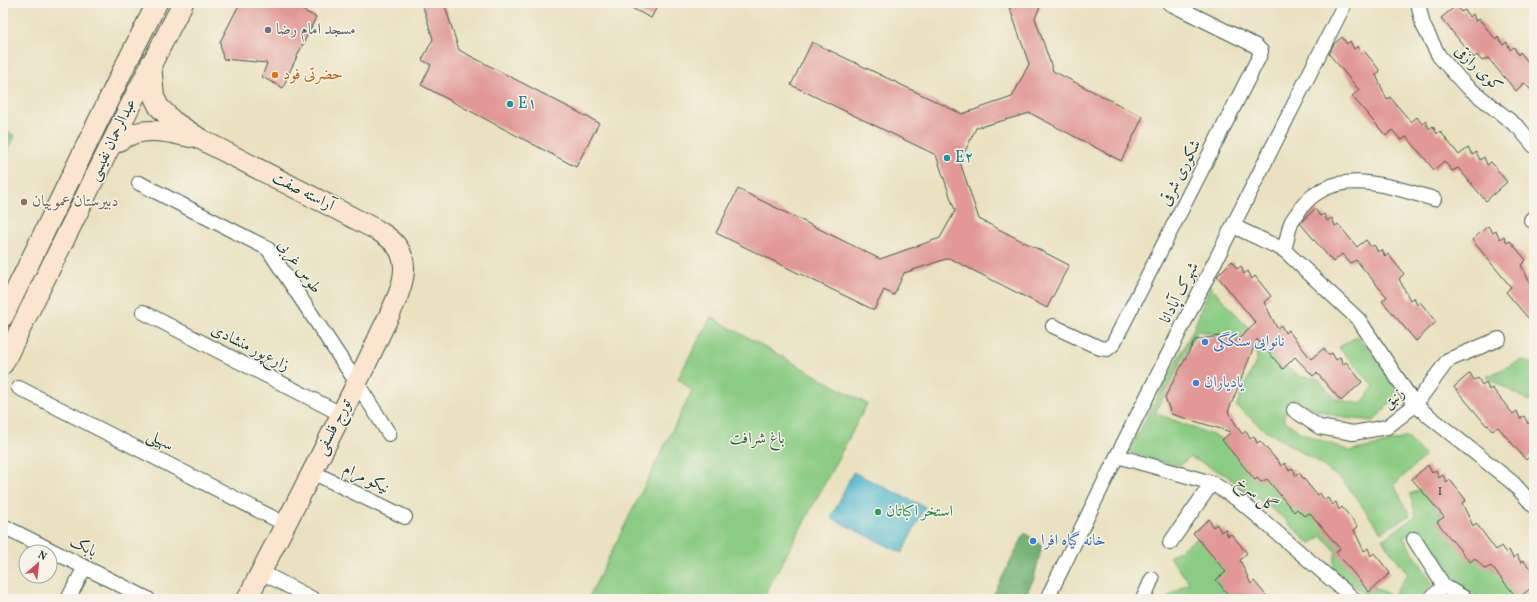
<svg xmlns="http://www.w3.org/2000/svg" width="1537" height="602" viewBox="0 0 1537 602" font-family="Vollkorn,Amiri,serif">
  <rect width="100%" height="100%" fill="#f7f3e8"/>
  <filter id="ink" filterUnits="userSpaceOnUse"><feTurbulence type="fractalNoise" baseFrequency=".025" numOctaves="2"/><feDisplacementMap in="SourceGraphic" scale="8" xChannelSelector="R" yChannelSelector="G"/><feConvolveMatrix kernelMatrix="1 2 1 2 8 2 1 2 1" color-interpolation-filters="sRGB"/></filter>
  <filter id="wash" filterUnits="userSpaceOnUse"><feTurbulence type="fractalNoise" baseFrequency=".012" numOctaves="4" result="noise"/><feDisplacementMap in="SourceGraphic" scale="16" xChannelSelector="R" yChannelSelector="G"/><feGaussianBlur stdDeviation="0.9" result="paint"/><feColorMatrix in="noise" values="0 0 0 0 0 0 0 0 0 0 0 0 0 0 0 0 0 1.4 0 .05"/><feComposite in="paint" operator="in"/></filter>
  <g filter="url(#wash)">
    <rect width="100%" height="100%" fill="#e9e1bf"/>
    <g fill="#8bcc84" stroke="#55845c">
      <path d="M3,130L15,136L3,160Z"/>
      <path d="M1210,286L1281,363L1301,377L1317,378L1336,399L1361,404L1374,386L1338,347L1357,337L1379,360L1398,393L1374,421L1345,418L1317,410L1292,398L1283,419L1301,433L1350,451L1380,445L1407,437L1425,456L1394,485L1410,515L1381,532L1345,483L1318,462L1265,430L1236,406L1257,359L1256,352C1240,339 1217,334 1197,331L1155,413L1223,439L1249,467L1328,520L1374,587L1392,596L1408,574L1382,540L1416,516L1410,494L1430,486L1448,534L1473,552L1502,577L1515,579L1534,594V599H1483L1450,581L1417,530L1403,537L1433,584L1416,599H1371L1333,569L1336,551L1322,536L1310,544L1281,516L1224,474L1190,457L1179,466L1128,453L1194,328Z"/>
      <path d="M711,317L867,404L763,599H588L692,391L678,378Z"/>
      <path d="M1522,360L1534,364V404L1486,377Z"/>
      <path d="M1204,534L1242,599H1165L1189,582L1169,557Z"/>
    </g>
    <path fill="#70b072" stroke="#487653" d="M1025,533L1042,546L1034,578L1024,599H991Z"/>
    <path fill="#4fb8cd" stroke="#377a80" d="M853,472L925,507L902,553L831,518Z"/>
    <g id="blocks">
      <g fill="#e19896">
        <path d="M240,3H288L316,17L289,73L283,88L262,77L267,63L223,59L220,42Z"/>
        <path d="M422,3H444L459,50L599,123L576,167L421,85L431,65L422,60L433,39Z"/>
        <path d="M622,3H659L651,18Z"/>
        <path d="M1008,3H1042L1035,18L1053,71L1143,117L1121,161L1030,113L976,128L960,162L979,219L1069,265L1047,308L949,258L904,273L894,295L884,290L874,310L716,233L738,189L880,259L940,238L955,211L936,155L791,85L812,42L962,114L1012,97L1029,64Z"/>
        <path d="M1457,5L1461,12L1465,10L1469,17L1473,14L1476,22L1479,19L1496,40L1498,37L1503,45L1507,42L1510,50L1514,47L1518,55L1520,52L1534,69V93L1524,83L1516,91L1488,58L1482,61L1477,55L1474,58L1441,18Z"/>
        <path d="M1342,37L1347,44L1350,41L1354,49L1358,46L1361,54L1364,51L1370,58L1380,71L1376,75L1387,100L1390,97L1411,122L1417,117L1422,124L1426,121L1429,129L1433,126L1437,134L1440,131L1459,155L1468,148L1473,155L1476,152L1480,160L1484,157L1487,165L1491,162L1507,182L1486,201L1458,168L1452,171L1444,161L1434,170L1407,137L1401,140L1392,130L1386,136L1352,96L1359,90L1329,54L1334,44Z"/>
        <path d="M1315,209L1320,216L1324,214L1327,221L1332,218L1335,226L1338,224L1357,247L1366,240L1371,247L1374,245L1378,252L1382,249L1385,257L1388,254L1404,274L1399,279L1410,300L1414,297L1417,305L1420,302L1436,322L1416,341L1382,301L1387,297L1356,260L1350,263L1342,254L1333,262L1300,223Z"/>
        <path d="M1488,226L1493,233L1496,231L1500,239L1504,236L1507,243L1510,241L1526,260L1521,265L1534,291V325L1506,292L1511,287L1472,240Z"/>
        <path d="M1232,261L1237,269L1241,266L1244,274L1248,271L1252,279L1255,276L1271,296L1264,302L1277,328L1281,325L1285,333L1288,330L1311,359L1324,348L1328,355L1332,353L1336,360L1340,357L1343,365L1346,362L1362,382L1341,401L1317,373L1313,376L1295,357L1283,369L1257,339L1228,412L1242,434L1246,431L1250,439L1254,436L1257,443L1260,441L1276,459H1277L1281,466L1285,463L1289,471L1293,468L1296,476L1299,473L1317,495L1320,493L1324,500L1328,498L1332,505L1336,502L1339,510L1342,507L1358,527L1354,530L1364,551L1368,548L1371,556L1374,553L1390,573L1369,592L1336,552L1340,549L1310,513L1304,516L1297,509L1294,512L1267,479L1261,482L1257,478L1255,480L1222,440L1231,432L1171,414L1165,397L1195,340L1219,336L1234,343L1256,323L1217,276Z"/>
        <path d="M1470,373L1474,380L1478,378L1482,385L1486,382L1489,390L1492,388L1513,414L1517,411L1520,419L1524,416L1528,424L1534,418V452L1526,460L1498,427L1492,430L1488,425L1487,426L1454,387Z"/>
        <path d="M1428,465L1432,473L1436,470L1439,478L1443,475L1447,483L1450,480L1466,500L1462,503L1473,526L1476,523L1496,550L1501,546L1506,553L1509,550L1513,558L1517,555L1521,563L1523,560L1534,573V585L1518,599L1491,566L1485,569L1475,558L1470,562L1437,522L1444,517L1412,479Z"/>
        <path d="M1209,519L1213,527L1217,524L1221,532L1225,529L1228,536L1231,534L1247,553L1240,560L1251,584L1254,581L1269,599H1232L1216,580L1226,572L1193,533Z"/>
      </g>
    </g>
  </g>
  <g filter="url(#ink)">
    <use href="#blocks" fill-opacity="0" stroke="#3d5649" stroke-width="1"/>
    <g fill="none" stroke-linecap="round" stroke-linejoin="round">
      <g stroke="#3d5649" stroke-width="16">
        <g id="street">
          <path d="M1418,3L1423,25L1439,56L1464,84L1519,128L1534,146"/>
          <path d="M139,183L263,246L268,249L357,383L389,434"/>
          <path d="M1434,199C1391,187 1334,164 1301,208C1298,213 1293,218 1291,223C1288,231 1287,241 1284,250L1359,320L1415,405L1513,483L1534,506"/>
          <path d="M1531,220L1534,217"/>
          <path d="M1233,226L1284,250"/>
          <path d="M143,312L341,414"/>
          <path d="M1053,326L1100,348L1107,349L1113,344L1259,57L1261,51L1256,46L1169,3"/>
          <path d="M19,388L285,524"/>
          <path d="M1294,410L1319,427L1353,433L1387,427L1415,405L1448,360L1499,339"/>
          <path d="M1117,456L1212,483L1240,501L1354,599"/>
          <path d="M312,472L405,517"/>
          <path d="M3,526L148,599"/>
          <path d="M1414,539L1444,586L1466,599"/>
          <path d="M1170,543L1212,483"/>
          <path d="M261,572L313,599"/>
          <path d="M68,599L85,567"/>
          <path d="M1047,599L1117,456L1345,3"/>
          <path d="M1143,599L1152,579"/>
          <path d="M1430,599L1444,586"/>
        </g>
      </g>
      <g stroke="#3d5649" stroke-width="22">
        <g id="secondary">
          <path d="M151,63L154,97L159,107L173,121L202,140L377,230C392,239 403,248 404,267C405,289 386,320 377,341C336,428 291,513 247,599"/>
          <path d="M110,146C119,141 127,135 136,133C154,128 173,133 190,137"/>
          <path d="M3,317L122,72L157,3"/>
          <path d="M3,364L132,102L183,3"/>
        </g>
      </g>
      <use href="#street" stroke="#fff" stroke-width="14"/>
      <use href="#secondary" stroke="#fbe5cf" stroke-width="20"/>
    </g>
  </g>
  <circle fill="#6b7280" stroke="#f7f3e8" stroke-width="1.5" cx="268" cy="30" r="4"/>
  <circle fill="#e8710a" stroke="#f7f3e8" stroke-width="1.5" cx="275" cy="75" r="4"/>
  <g fill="#0f9aa8" stroke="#f7f3e8" stroke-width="1.5">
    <circle cx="510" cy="104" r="4"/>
    <circle cx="947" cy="158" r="4"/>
  </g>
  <circle fill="#8d6e63" stroke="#f7f3e8" stroke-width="1.5" cx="24" cy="202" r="4"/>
  <g fill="#3f7fe0" stroke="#f7f3e8" stroke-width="1.5">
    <circle cx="1205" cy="342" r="4"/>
    <circle cx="1196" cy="383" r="4"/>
    <circle cx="1033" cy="541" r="4"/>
  </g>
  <circle fill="#2e9e5b" stroke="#f7f3e8" stroke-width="1.5" cx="878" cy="512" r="4"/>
  <g text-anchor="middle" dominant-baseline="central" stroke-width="3" stroke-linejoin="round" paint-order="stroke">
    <g font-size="14" fill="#50544c">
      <text x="1440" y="491">1</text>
    </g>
    <g font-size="16" fill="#5b616d" stroke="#f7f3e8" text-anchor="start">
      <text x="276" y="30">مسجد امام رضا</text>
    </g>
    <g font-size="16" fill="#1f3d34" stroke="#f7f3e8">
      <text transform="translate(1478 69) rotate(44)">کوی رازقی</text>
      <text transform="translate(113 140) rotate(-64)">عبدالرحمان نفیسی</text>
      <text transform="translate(1181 173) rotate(-63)">شکوری شرقی</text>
      <text transform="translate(303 192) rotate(27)">آراسته صفت</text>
      <text transform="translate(299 267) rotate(54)">طوس غربی</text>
      <text transform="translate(1180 293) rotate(-63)">شهرک آپادانا</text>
      <text transform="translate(250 348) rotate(27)">زارع‌پور منشادی</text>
      <text transform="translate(1394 399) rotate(-41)">زنبق</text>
      <text transform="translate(334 427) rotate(-63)">تورج فلسفی</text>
      <text transform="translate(160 441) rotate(27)">سهیلی</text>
      <text transform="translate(366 479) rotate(26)">نیکو مرام</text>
      <text transform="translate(1256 495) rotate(38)">گل سرخ</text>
      <text transform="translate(83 547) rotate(27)">بابک</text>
    </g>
    <g font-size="16" fill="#c56008" stroke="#f7f3e8" text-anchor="start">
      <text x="283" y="75">حضرتی فود</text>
    </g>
    <g font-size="16" fill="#0d838f" stroke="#f7f3e8" text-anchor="start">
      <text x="518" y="104">E۱</text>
      <text x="955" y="158">E۲</text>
    </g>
    <g font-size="16" fill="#785e54" stroke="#f7f3e8" text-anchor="start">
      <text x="32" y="202">دبیرستان عموییان</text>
    </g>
    <g font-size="16" fill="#366cbe" stroke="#f7f3e8" text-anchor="start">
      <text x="1213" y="342">نانوایی سنکگی</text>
      <text x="1204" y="383">یادیاران</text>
      <text x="1041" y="541">خانه گیاه افرا</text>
    </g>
    <g font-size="16" fill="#355a44" stroke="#f7f3e8">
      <text x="757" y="439">باغ شرافت</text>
    </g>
    <g font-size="16" fill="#27864d" stroke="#f7f3e8" text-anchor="start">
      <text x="886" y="512">استخر اکباتان</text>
    </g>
  </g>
  <rect width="1537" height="602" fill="none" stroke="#f7f3e8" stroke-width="16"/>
  <g transform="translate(38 564) rotate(28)"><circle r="19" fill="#f7f3e8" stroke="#a1aaa0"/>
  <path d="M0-3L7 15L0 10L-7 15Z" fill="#d1495b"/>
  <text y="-6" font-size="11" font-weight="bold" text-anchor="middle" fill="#1f3d34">N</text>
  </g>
</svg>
